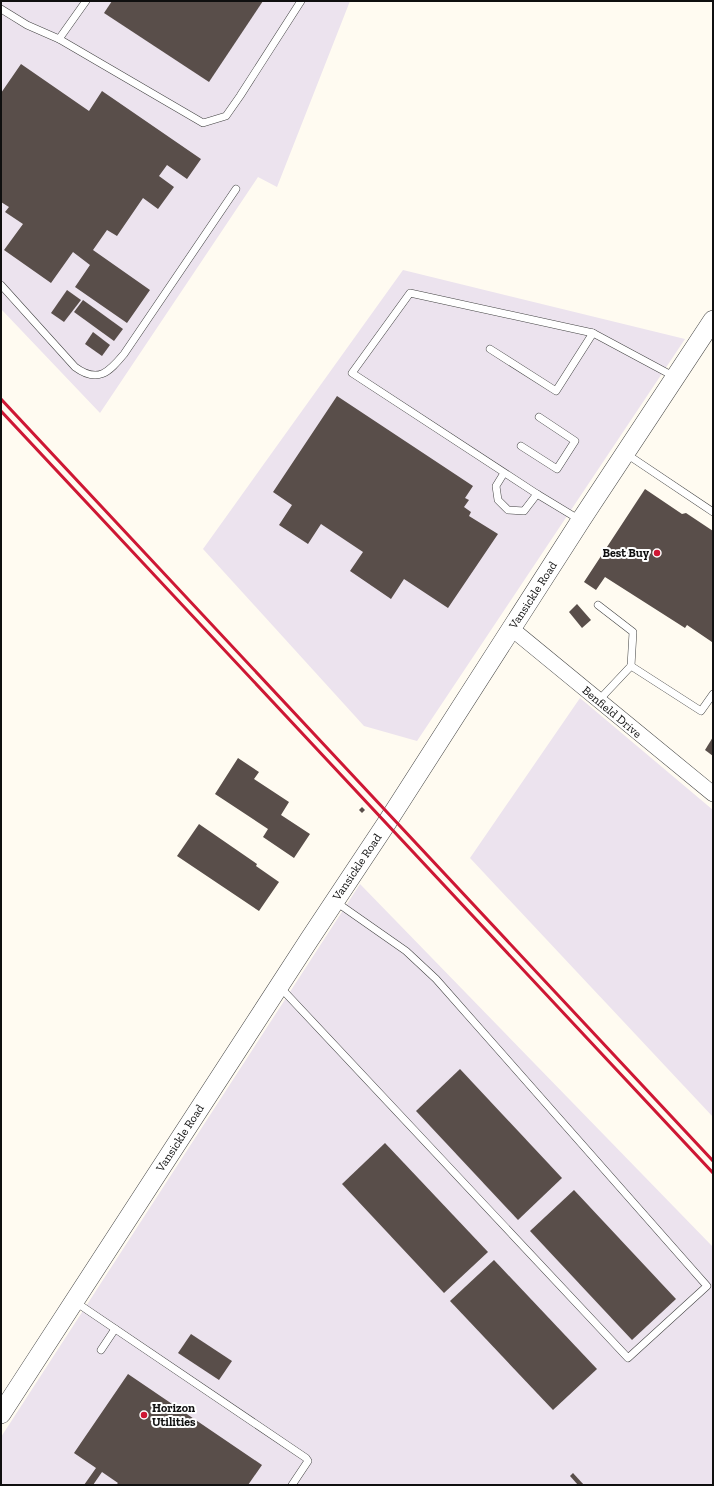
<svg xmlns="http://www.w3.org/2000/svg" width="714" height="1486" viewBox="0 0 714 1486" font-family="'Zilla Slab',serif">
  <rect width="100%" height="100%" fill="#fffbf1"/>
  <g fill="#ece3ee">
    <path d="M1,1H350L277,187L258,177L100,413L1,309Z"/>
    <path d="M403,270L685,339L417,741L364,726L203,549Z"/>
    <path d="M580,698L713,810V1117L470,858Z"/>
    <path d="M360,884L713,1247V1485H1V1437Z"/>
  </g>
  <g fill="#594e4a">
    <path d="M112,1H263L209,82L104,13Z"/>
    <path d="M21,64L89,111L102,91L201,159L187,179L167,165L159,176L174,187L158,209L143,198L117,236L107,230L93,250L150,290L127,323L75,287L90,265L73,252L51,283L4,250L23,224L5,212L9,207L1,202V93Z"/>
    <path d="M67,290L81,300L64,322L51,313Z"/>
    <path d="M83,300L123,329L114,341L74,312Z"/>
    <path d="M93,332L110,345L102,356L85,344Z"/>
    <path d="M337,396L473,486L465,498L469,500L464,507L471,512L469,516L498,534L448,608L404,579L391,599L350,571L363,552L321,524L308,544L279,525L292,505L273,492Z"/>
    <path d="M645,489L682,514L686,513L713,531L712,642L687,625L685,628L605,577L596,590L584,582Z"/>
    <path d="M577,604L591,620L582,628L569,612Z"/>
    <path d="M713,737V756L705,750Z"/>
    <path d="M238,758L259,772L254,779L289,802L281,815L310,834L294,858L263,837L268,829L215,794Z"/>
    <path d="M362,807L365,810L362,813L359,810Z"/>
    <path d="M199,824L257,864L256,866L279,882L259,911L177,856Z"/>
    <path d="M460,1069L562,1178L518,1220L416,1111Z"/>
    <path d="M385,1143L488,1252L444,1293L342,1184Z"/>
    <path d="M574,1190L676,1299L632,1340L530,1231Z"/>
    <path d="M494,1260L597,1369L553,1410L450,1301Z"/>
    <path d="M191,1334L232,1361L219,1380L178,1353Z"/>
    <path d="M128,1374L262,1465L248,1485H116L118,1483L102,1472L93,1485H84L96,1468L74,1453Z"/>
    <path d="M573,1473L584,1485H578L570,1476Z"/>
  </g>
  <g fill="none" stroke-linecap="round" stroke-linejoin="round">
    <g stroke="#424242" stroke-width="8">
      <g id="service">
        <path d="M1,9L27,25L59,39L203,123L226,116L240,96L301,1"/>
        <path d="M59,39L86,1"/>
        <path d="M1,285L75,367C98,384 109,372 124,354L236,189"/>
        <path d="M593,333L675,377"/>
        <path d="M490,349L556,391L593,333L410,293L352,373L537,494L524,511L508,510L498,500L496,486L504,473"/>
        <path d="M521,446L557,469L575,441L539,417"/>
        <path d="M625,453L713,512"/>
        <path d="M537,494L580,520"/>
        <path d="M598,605L633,632L631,666"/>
        <path d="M599,700L631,666L701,711L713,694"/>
        <path d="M279,986L628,1358L707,1286L436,979L406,951L336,902"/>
        <path d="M74,1301L306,1458L308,1461L292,1485"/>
        <path d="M101,1350L115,1329"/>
      </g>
    </g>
    <g stroke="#424242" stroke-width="16">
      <path id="minor" d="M512,629L713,794"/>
    </g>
    <g stroke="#424242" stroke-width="20">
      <path id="tertiary" d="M1,1414L309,940L386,824L581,520L713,320"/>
    </g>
    <use href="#service" stroke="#fff" stroke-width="7"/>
    <use href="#minor" stroke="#fff" stroke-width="15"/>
    <use href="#tertiary" stroke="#fff" stroke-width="19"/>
    <g stroke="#ce1734" stroke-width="3">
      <path d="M1,399L713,1161"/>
      <path d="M1,411L713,1173"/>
    </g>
  </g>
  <g fill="#ce1734" stroke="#fff" stroke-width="1.5">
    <circle cx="657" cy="553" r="4"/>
    <circle cx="144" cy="1415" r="4"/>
  </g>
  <g text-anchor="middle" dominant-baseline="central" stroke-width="4" stroke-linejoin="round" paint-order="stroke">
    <g font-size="12" font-weight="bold" fill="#0f0f0f" stroke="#fff" text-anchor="end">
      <text x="649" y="553">Best Buy</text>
      <text x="152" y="1408" text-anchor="start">Horizon<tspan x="152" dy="14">Utilities</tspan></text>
    </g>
    <g font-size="12" fill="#0f0f0f" stroke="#fff">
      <text transform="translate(533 595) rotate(-57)">Vansickle Road</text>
      <text transform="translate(612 712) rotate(40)">Benfield Drive</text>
      <text transform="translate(357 867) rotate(-56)">Vansickle Road</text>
      <text transform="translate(180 1138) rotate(-57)">Vansickle Road</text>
    </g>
  </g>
  <rect width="714" height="1486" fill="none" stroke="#0f0f0f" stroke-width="4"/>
</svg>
